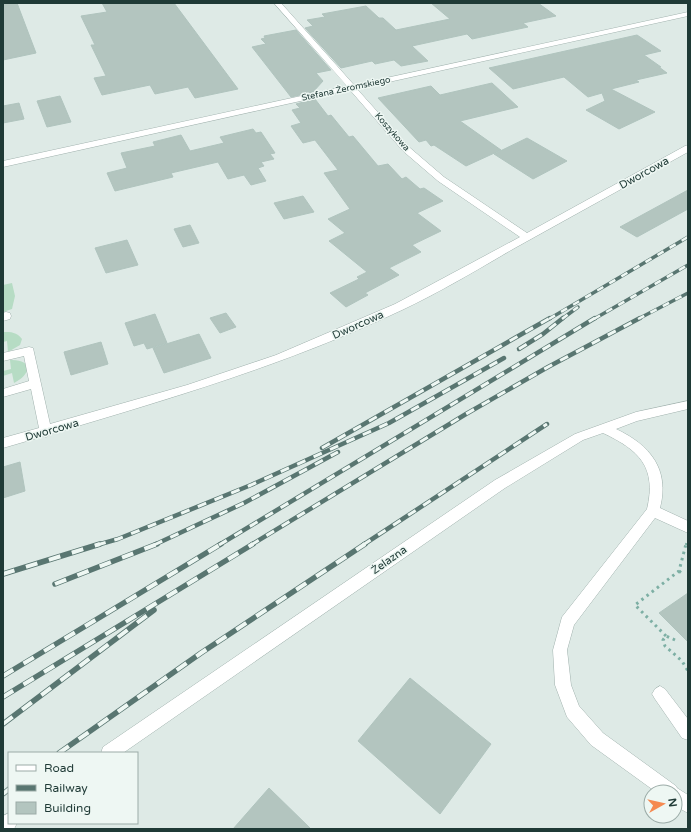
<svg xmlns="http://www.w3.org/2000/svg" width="691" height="832" viewBox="0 0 691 832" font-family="'Varela Round',sans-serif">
  <rect width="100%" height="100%" fill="#deeae6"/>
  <g fill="#b6dcc4">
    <path d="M12,283L15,296L12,309L3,312V285Z"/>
    <path d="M3,332C11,332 17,332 22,339L20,345L8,352L7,341L3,342Z"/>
    <path d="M10,360C33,359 32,374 14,383L12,373L3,376V371L11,369Z"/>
  </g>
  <g fill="#b3c5bf" stroke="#b0c4be">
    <path d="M3,3H17L36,53L3,60Z"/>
    <path d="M102,3H174L238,89L195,98L188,87L155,94L150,85L102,95L94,78L106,76L91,45H95L81,16L107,12Z"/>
    <path d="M431,3H538L556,16L523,23L528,27L472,39L467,34L412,46L428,61L401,66L394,60L375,64L372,61L341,68L305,28L313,26L307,20L325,17L322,14L366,6L379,18H383L396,30L450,19Z"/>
    <path d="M296,30L331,70L316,73L323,81L313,92L291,97L252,47L266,44L261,39L265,38L264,36Z"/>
    <path d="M637,35L661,51L644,55L661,67H659L667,73L636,80L639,82L611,89L655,112L619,129L586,110L605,101L602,93L588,97L564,77L513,89L489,68Z"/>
    <path d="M492,83L518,107L460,121L501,150L466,166L434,145L431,146L426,140L419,142L378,98L431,86L440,95Z"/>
    <path d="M60,96L71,122L47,127L37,101Z"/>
    <path d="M315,99L328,116L331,115L349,137L353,136L378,166L388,164L402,179L406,177L420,189L424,188L443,201L417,213L441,231L412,245L421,252L389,268L399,275L365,293L368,295L346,307L330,293L359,279L357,277L367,272L329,241L345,233L328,219L350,209L324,173L338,170L315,140L303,143L291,126L301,123L292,110L300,108L296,104Z"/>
    <path d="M19,103L24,119L3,123V106Z"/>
    <path d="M253,129L256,133L261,132L275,153L270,154L274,159L261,162L264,166L258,168L266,181L251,185L244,175L228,179L218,162L171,173L173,177L115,191L107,173L127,168L121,153L155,146L153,142L181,135L190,151L224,143L220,137Z"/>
    <path d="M527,138L567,161L533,179L494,154Z"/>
    <path d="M688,190V209L637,237L620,227Z"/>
    <path d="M303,196L314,212L284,219L274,203Z"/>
    <path d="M190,225L199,243L183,247L174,229Z"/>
    <path d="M127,240L138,265L106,273L95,248Z"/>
    <path d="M226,313L236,327L220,333L210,318Z"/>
    <path d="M155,314L167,343L147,349L144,343L134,346L125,323Z"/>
    <path d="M199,334L211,358L164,373L153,348Z"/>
    <path d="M101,342L108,364L71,375L64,352Z"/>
    <path d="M20,462L25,491L3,498V467Z"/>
    <path d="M688,593V642L659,613Z"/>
    <path d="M410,678L491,744L440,814L358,741Z"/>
    <path d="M269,788L311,829H233Z"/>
  </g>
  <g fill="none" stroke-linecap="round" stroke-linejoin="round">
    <g stroke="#a1b2ae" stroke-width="1">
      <g id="minor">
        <path d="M274,3H281L354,85L688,12V16L357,89L409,147L444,177L527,233L685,146L688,145V152C630,184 571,217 513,249C477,270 440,292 402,310C288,364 172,398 51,434L46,437L44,436L3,448V438L39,428L31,389L3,397V389L29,381L24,356L3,361V353L29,347L33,348L50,424L187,385L276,355L395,304L520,237L438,181L403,151L350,90L3,167V161L347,86Z"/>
        <path d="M6,312L10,313L11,316L10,319L3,321V313Z"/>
        <path d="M688,401V409L637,421L616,429C650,445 670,469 660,508L688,521V533L655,518L574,625L567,650L571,685L579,706L603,733L676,786L677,788L688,795V813L675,806V792H656L591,745L567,717L555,685L553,650L562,617L647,509C657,467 639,450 603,433L583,440L505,488L123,753H101L103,747L495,480L575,434L636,412Z"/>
        <path d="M660,686L665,689L688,719V740L682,738L655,699L652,694L655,689Z"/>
        <path d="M9,813V823H17L14,829H3V816Z"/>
      </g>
    </g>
    <path stroke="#7dafa4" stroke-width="2.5" stroke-dasharray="2 3" stroke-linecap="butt" d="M686,545L687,542"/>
    <g stroke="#7dafa4" stroke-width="3" stroke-dasharray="2.5 4" stroke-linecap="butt">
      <path d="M679,571L684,575"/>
      <path d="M666,636L635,605L679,571L686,544"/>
      <path d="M675,640L666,636L663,640L665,646L682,661L688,671"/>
    </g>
    <use href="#minor" fill="#fff" fill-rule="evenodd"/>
    <g stroke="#597671" stroke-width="3.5">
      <g id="rail-far2">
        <path d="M549,319L688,237"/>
        <path d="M562,319L578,307"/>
        <path d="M594,319L688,265"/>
        <path d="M638,319L688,293"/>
      </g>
    </g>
    <g stroke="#597671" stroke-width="4.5">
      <g id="rail-far1">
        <path d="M519,349L543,334L563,318"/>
        <path d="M322,448L550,318"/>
        <path d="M97,545L118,539L251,485L389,423L504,358"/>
        <path d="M154,545L244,503L338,452"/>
        <path d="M219,545L595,318"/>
        <path d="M251,545L466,414L548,367L640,318"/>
        <path d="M363,545L547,424"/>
      </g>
    </g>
    <g stroke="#597671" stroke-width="5.5">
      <g id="rail">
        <path d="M3,574L100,544"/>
        <path d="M55,584L157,544"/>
        <path d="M3,676L221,544"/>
        <path d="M3,697L253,544"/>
        <path d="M3,724L154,610"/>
        <path d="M59,753L201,653L365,544"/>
        <path d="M3,794L9,789"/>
      </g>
    </g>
    <use href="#rail-far2" stroke="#eef7f3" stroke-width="2.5" stroke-dasharray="7" stroke-linecap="butt"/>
    <use href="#rail-far1" stroke="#eef7f3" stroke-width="3" stroke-dasharray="9" stroke-linecap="butt"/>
    <use href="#rail" stroke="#eef7f3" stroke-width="4" stroke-dasharray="12" stroke-linecap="butt"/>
  </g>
  <g text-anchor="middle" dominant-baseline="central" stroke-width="3" stroke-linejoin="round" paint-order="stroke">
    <g font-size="9" fill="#1f3a36" stroke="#eef7f3">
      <text transform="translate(346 89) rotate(-12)">Stefana Żeromskiego</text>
      <text transform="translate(392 132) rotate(49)">Koszykowa</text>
    </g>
    <g font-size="11" fill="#1f3a36" stroke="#eef7f3">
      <text transform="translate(644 173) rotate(-29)">Dworcowa</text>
      <text transform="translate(358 325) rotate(-24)">Dworcowa</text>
      <text transform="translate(52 430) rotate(-16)">Dworcowa</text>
      <text transform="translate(389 560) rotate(-35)">Żelazna</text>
    </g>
  </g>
  <rect width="691" height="832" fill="none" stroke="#1f3a36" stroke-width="8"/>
  <rect x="8" y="752" width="130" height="72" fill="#eef7f3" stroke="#9baba7"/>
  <rect x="16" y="765" width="20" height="6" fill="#ffffff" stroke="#9baba7"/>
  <text x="44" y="772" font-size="12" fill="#1f3a36">Road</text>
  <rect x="16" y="785" width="20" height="6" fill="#597671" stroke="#9baba7"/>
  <text x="44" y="792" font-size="12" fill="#1f3a36">Railway</text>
  <rect x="16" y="802" width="20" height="12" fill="#b3c5bf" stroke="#9baba7"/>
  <text x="44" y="812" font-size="12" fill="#1f3a36">Building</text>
  <g transform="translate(663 804) rotate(82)"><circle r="19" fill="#eef7f3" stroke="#9baba7"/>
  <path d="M0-3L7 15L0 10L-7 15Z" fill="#f58a51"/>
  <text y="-6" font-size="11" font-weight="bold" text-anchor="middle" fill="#1f3a36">N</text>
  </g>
</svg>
